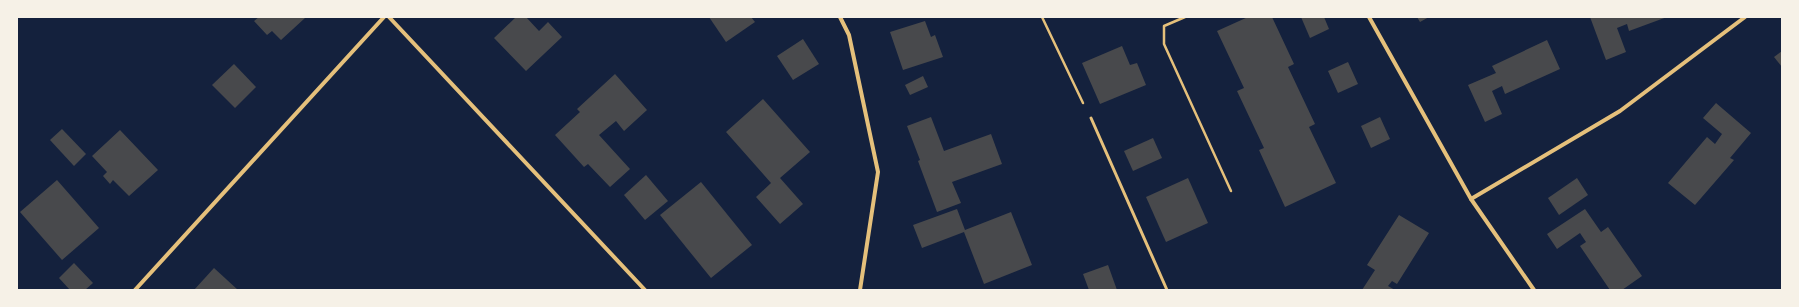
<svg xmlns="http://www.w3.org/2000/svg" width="1799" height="307" viewBox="0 0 1799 307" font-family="'Open Sans',sans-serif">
  <rect width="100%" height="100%" fill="#14213d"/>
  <g fill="#48494c">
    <path d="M259,17H304L305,18L281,40L272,31L267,35L254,21Z"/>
    <path d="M516,17H526L539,31L548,22L562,37L526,71L494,38Z"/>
    <path d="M709,17H751L755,22L726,42Z"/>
    <path d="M1248,17H1272L1294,64L1288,67L1315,124L1309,127L1336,183L1285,207L1259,150L1264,148L1237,91L1244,88L1217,31Z"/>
    <path d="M1301,17H1324L1329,29L1310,38Z"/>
    <path d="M1417,17H1429L1420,22Z"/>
    <path d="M1590,17H1667L1629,31L1627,24L1617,28L1626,52L1606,60Z"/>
    <path d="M925,21L931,37L935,35L943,57L903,70L890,32Z"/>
    <path d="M803,39L819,64L793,80L777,56Z"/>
    <path d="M1547,40L1560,69L1505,94L1502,86L1492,91L1502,114L1485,122L1468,85L1496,73L1492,66Z"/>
    <path d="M1122,46L1130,65L1137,63L1146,85L1100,104L1082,63Z"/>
    <path d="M1782,51V67L1774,57Z"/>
    <path d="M1348,62L1358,84L1338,93L1328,71Z"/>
    <path d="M234,64L256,87L235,108L212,85Z"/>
    <path d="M615,74L647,110L624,131L616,121L599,135L630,169L610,187L588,164L584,167L555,135L580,112L577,109Z"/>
    <path d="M923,76L928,87L910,95L905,85Z"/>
    <path d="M763,99L810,152L780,178L803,204L780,224L756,197L771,183L726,132Z"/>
    <path d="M1716,103L1751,133L1730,158L1734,160L1695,205L1668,183L1707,137L1715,144L1722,134L1703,118Z"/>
    <path d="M931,117L944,151L991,134L1002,164L952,182L961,203L937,212L918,161L920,160L907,126Z"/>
    <path d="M1380,117L1390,139L1371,148L1361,126Z"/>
    <path d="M62,129L86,154L74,166L50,140Z"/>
    <path d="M120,130L158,170L129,196L113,180L110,184L103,176L107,172L92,156Z"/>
    <path d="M1153,138L1162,158L1133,171L1124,151Z"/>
    <path d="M646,175L668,201L645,220L624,195Z"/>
    <path d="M1188,178L1208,223L1166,242L1146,197Z"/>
    <path d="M1577,178L1588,195L1559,215L1548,198Z"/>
    <path d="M57,180L99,228L62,260L20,212Z"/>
    <path d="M701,182L752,245L711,278L660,215Z"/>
    <path d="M957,209L965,230L1011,212L1032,265L984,284L964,232L922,248L913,225Z"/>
    <path d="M1585,209L1601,232L1608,227L1642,276L1622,290H1610L1580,246L1586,242L1580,233L1557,249L1547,234Z"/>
    <path d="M1399,215L1429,233L1397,284L1392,281L1388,286L1395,290H1362L1375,270L1367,265Z"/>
    <path d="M74,263L93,283L85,290H70L59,278Z"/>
    <path d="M1108,265L1117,290H1089L1083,274Z"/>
    <path d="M214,268L238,290H194Z"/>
  </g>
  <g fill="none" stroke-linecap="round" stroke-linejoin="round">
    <g stroke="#e5c07b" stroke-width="2.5">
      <path d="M1042,17L1083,103"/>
      <path d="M1185,17L1164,26V44L1231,191"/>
    </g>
    <path stroke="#e5c07b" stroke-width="3" d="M1091,118L1167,290"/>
    <g stroke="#e5c07b" stroke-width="4">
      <path d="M389,17L645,290"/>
      <path d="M840,17L849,35L878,172L860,290"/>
      <path d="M1369,17L1471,199L1534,290"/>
      <path d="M1471,199L1620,111L1745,17"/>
      <path d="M135,290L384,17"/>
    </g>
  </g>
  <rect width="1799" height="307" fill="none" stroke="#f6f1e7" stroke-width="36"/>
</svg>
